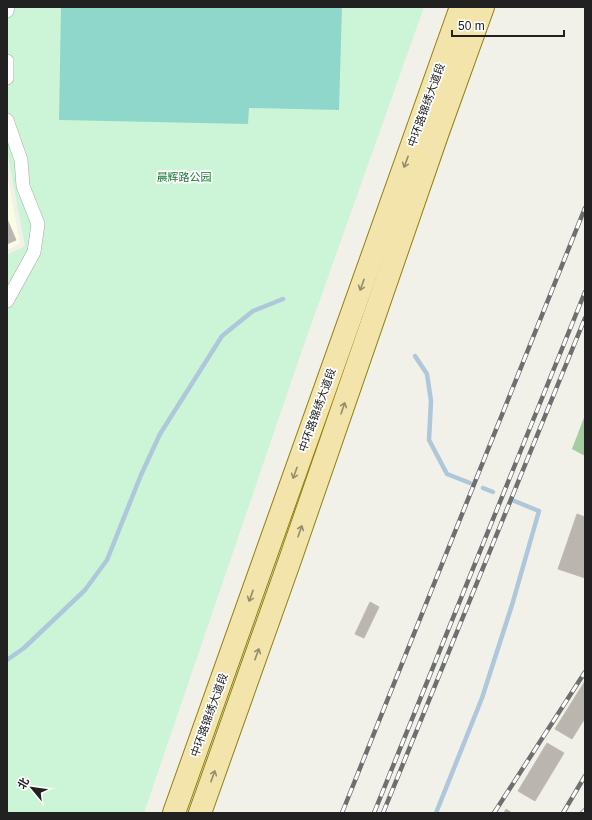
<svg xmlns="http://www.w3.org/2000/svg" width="592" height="820" viewBox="0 0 592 820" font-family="Arial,'Noto Sans SC',sans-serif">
  <rect width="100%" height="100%" fill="#f1f0e9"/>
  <path fill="#f8fce6" d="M7,171L20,244L7,250Z"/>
  <path fill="#a5cca2" d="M585,415V456L572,449Z"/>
  <path fill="#ccf5d8" d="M7,7H424L300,356L144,813H7V255L25,246L7,151Z"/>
  <path fill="#90d7cb" d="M61,7H342L339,110L249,108L248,124L59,120Z"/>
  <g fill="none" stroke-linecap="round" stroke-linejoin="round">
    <g stroke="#aec7da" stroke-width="4.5">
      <path d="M415,356L427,374L431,401L429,440L447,474L470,483"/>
      <path d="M483,488L493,492"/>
      <path d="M7,660L24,648L85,590L107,560L141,475L160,434L222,336L253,311L283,299"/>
      <path d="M436,813L482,698L512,605L539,511L512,500"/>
    </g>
  </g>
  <g fill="#bab6af" stroke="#c1baad">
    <path d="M7,219L16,240L7,244Z"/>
    <path d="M577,514L585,517V578L558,569Z"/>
    <path d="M370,602L379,607L364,638L355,634Z"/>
    <path d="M585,681V718L572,739L555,729Z"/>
    <path d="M547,743L564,753L535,801L518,791Z"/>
    <path d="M506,809L512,813H504Z"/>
  </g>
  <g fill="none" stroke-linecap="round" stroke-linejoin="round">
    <g stroke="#a5a5a5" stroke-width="14">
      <g id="pedestrian">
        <path d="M7,11L8,7"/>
        <path d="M7,61V78"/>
        <path d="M7,120L21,160L23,186L38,224L34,252L7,301"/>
      </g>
    </g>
    <g stroke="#90800f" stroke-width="24">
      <g id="primary">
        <path d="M174,813L461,7"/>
        <path d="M200,813L290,560L438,132L483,7"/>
      </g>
    </g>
    <use href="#pedestrian" stroke="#fff" stroke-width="13"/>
    <use href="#primary" stroke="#f3e4ab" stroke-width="22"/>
    <g stroke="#6f6f6f" stroke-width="4.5">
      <g id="rail">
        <path d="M342,813L585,208"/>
        <path d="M374,813L585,292"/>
        <path d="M383,813L585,318"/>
        <path d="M494,813L585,672"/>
        <path d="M563,813L585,776"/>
        <path d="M582,813L585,810"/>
      </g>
    </g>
    <use href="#rail" stroke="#fff" stroke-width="3" stroke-dasharray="9" stroke-linecap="butt"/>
  </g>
  <defs><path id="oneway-shaft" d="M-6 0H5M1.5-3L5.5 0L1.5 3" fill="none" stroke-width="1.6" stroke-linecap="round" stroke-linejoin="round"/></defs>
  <g stroke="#948c6d">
    <use href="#oneway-shaft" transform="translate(406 162) rotate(110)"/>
    <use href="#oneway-shaft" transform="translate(362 285) rotate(110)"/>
    <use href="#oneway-shaft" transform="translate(343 408) rotate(-71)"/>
    <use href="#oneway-shaft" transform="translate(295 473) rotate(110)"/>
    <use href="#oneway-shaft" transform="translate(300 531) rotate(-71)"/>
    <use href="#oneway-shaft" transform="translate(251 596) rotate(110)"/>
    <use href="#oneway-shaft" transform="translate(257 654) rotate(-70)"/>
    <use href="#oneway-shaft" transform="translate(213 776) rotate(-70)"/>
  </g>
  <g text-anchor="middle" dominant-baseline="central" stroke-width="3.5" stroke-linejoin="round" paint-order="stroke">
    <g font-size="11" fill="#212121" stroke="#fff">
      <text transform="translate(426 105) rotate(-70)">中环路锦绣大道段</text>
      <text transform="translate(317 410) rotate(-70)">中环路锦绣大道段</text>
      <text transform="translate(209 715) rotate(-70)">中环路锦绣大道段</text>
    </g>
    <g font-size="11" fill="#177734" stroke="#fff">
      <text x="184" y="177">晨辉路公园</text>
    </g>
  </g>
  <rect width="592" height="820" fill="none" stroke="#212121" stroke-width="16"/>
  <g transform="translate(32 788) rotate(299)" stroke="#ffffff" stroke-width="3" paint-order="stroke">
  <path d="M0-3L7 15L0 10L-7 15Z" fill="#212121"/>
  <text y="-6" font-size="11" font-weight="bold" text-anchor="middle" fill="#212121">北</text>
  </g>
  <path d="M452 30v6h112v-6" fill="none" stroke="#212121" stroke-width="2"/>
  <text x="458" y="30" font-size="12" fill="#212121" stroke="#ffffff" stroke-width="3" paint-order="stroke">50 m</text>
</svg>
